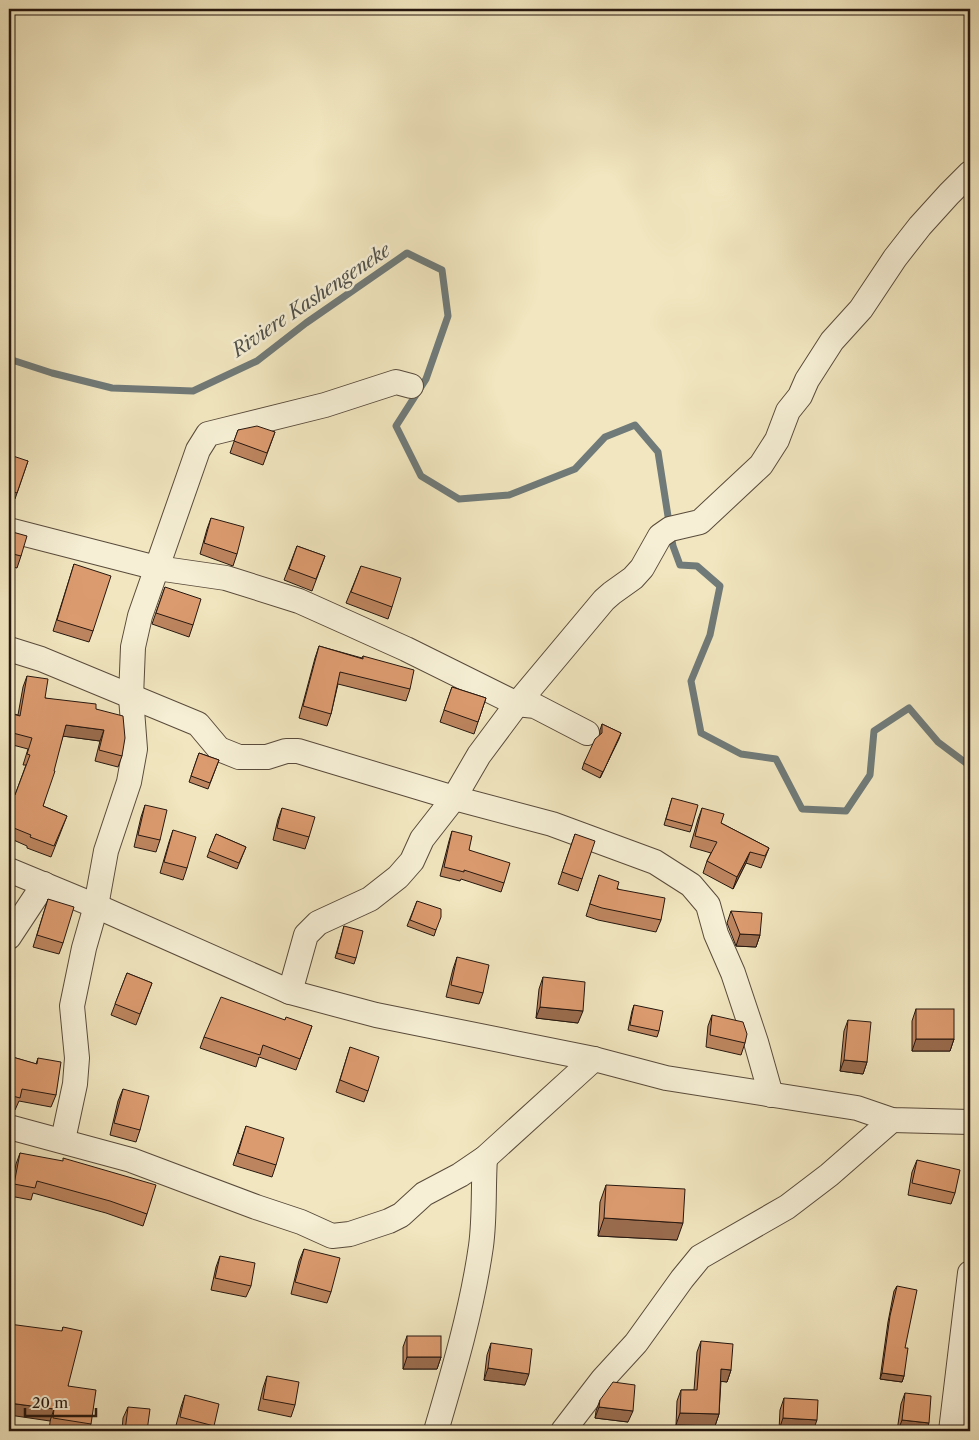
<svg xmlns="http://www.w3.org/2000/svg" width="979" height="1440" viewBox="0 0 979 1440" font-family="'Libre Caslon Text',serif">
  <rect width="100%" height="100%" fill="#f1e6bf"/>
  <filter id="stains"><feTurbulence type="fractalNoise" baseFrequency=".004" numOctaves="4"/><feColorMatrix values="0 0 0 0 .2 0 0 0 0 .09 0 0 0 0 .02 0 0 0 .5 -.17"/></filter>
  <radialGradient id="worn" r=".72"><stop offset=".6" stop-color="#630" stop-opacity="0"/><stop offset="1" stop-color="#630" stop-opacity=".3"/></radialGradient>
  <g fill="none" stroke-linecap="round" stroke-linejoin="round">
    <path stroke="#707a78" stroke-width="7" d="M9,359L52,373L112,388L193,391L257,361L306,323L407,253L442,270L448,316L426,379L396,426L421,476L459,499L509,495L575,469L605,437L635,425L658,452L670,529L673,546L680,565L697,566L720,586L710,635L691,681L701,733L741,754L776,759L802,809L846,811L870,775L874,731L909,708L938,742L970,766"/>
    <g stroke="#594b3b" stroke-width="26">
      <g id="minor">
        <path d="M9,530L157,568L226,578L299,601L406,649L517,704L535,706L587,733"/>
        <path d="M9,649L41,659L198,724L219,749L239,757H267L286,751H298L454,798L552,824L655,862L691,885L708,905L716,934L733,973L756,1042L771,1095"/>
        <path d="M9,870L96,906L290,992L376,1015L594,1059L666,1078L857,1108L892,1120L970,1122"/>
        <path d="M9,937L44,884"/>
        <path d="M290,992L306,935L318,923L370,899L398,877L412,861L422,839L454,798L479,755L517,704L604,600L612,593L633,578L642,568L660,536L670,529L700,522L761,465L777,440L788,411L800,396L807,380L832,341L861,309L895,258L920,226L949,194L970,173"/>
        <path d="M9,1127L131,1160L256,1207L301,1222L332,1236L350,1234L389,1221L401,1215L424,1194L460,1175L485,1158L594,1059"/>
        <path d="M63,1140L75,1084L77,1058L72,1006L84,948L96,906L106,851L129,782L135,749L131,697L133,647L140,616L198,450L208,434L325,405L396,382L411,386"/>
        <path d="M436,1431C454,1370 472,1309 481,1246C485,1217 483,1187 485,1158"/>
        <path d="M563,1431L603,1379L636,1343L682,1279L700,1257L787,1207L829,1175L892,1120"/>
        <path d="M951,1431L970,1273"/>
      </g>
    </g>
    <use href="#minor" stroke="#f6efd5" stroke-width="24"/>
  </g>
  <g fill="#bd855f" stroke="#26170f">
    <path d="M238,430L275,432L263,465L230,453Z"/>
    <path d="M9,458L28,461L15,499L9,497Z"/>
    <path d="M211,518L237,554L233,566L200,554L207,529Z"/>
    <path d="M9,531L21,556L17,568L9,566Z"/>
    <path d="M297,546L325,556L312,591L284,580Z"/>
    <path d="M74,564L93,631L89,642L53,631Z"/>
    <path d="M361,566L392,607L388,619L346,603Z"/>
    <path d="M165,587L193,625L189,637L152,624Z"/>
    <path d="M319,646L362,658L363,656L410,689L406,701L338,684L331,714L327,726L299,718L315,658Z"/>
    <path d="M27,676L45,698L96,709L122,756L118,767L95,761L100,741L63,736L43,806L67,816L51,857L27,848V846L9,838V793L15,795L26,765H23L28,749L9,744V713L18,715L23,687Z"/>
    <path d="M452,687L486,698L474,734L440,722Z"/>
    <path d="M602,724L621,733L600,778L582,769L584,763L600,735V730Z"/>
    <path d="M199,753L219,760L208,789L189,782Z"/>
    <path d="M672,798L692,826L690,832L664,825Z"/>
    <path d="M145,805L160,840L156,852L134,847L141,817Z"/>
    <path d="M282,808L309,837L305,849L273,840L278,819Z"/>
    <path d="M702,808L721,823L769,848L761,868L746,863L733,889L703,873L707,861L711,853L690,847L698,819Z"/>
    <path d="M173,830L187,868L183,880L160,873L169,842Z"/>
    <path d="M452,831L469,850L504,883L501,892L461,879L460,881L440,876L449,841Z"/>
    <path d="M216,834L246,847L237,869L207,857Z"/>
    <path d="M575,834L582,879L578,891L558,884Z"/>
    <path d="M599,875L661,920L656,932L598,920L586,916Z"/>
    <path d="M48,899L63,943L59,954L33,947Z"/>
    <path d="M417,901L436,930L434,936L407,926Z"/>
    <path d="M731,911L760,935L756,947L736,946L727,923Z"/>
    <path d="M344,926L356,958L354,964L335,958Z"/>
    <path d="M457,957L483,993L479,1004L446,997L453,969Z"/>
    <path d="M127,973L152,983L136,1025L111,1015Z"/>
    <path d="M543,977L578,1023L536,1018L539,989Z"/>
    <path d="M634,1005L659,1031L657,1037L628,1030L632,1011Z"/>
    <path d="M916,1009L954,1039L950,1051H912V1021Z"/>
    <path d="M712,1015L745,1043L741,1055L706,1047L708,1026Z"/>
    <path d="M285,1020L312,1026L296,1070L259,1057L256,1067L200,1048L204,1037Z"/>
    <path d="M848,1020L867,1062L863,1074L840,1071L844,1031Z"/>
    <path d="M350,1047L368,1091L364,1102L336,1092Z"/>
    <path d="M9,1056L36,1064L38,1058L56,1095L51,1107L19,1101L15,1110L9,1108Z"/>
    <path d="M123,1089L140,1130L136,1142L110,1135L118,1101Z"/>
    <path d="M246,1126L276,1165L272,1177L233,1165Z"/>
    <path d="M20,1153L147,1214L143,1226L106,1213L33,1193L31,1200L10,1196L16,1164Z"/>
    <path d="M917,1160L955,1193L951,1204L908,1195L912,1172Z"/>
    <path d="M606,1185L677,1240L598,1236L600,1202Z"/>
    <path d="M304,1249L331,1292L327,1303L291,1294L299,1261Z"/>
    <path d="M220,1256L251,1286L246,1297L211,1290L216,1267Z"/>
    <path d="M897,1286L904,1376L902,1382L880,1379L888,1322L894,1291Z"/>
    <path d="M63,1327L68,1386L91,1424L88,1431H59L49,1430L62,1331Z"/>
    <path d="M407,1336L441,1357L437,1369H403V1347Z"/>
    <path d="M701,1341L731,1370L727,1382L721,1381L719,1414L715,1426L676,1425L677,1401L681,1390H694L697,1352Z"/>
    <path d="M491,1343L525,1385L484,1380L487,1355Z"/>
    <path d="M267,1376L295,1405L291,1417L258,1410L263,1388Z"/>
    <path d="M905,1393L926,1431H897L901,1404Z"/>
    <path d="M185,1395L214,1426L212,1431H185L175,1429L181,1407Z"/>
    <path d="M784,1398L813,1431L779,1430L780,1410Z"/>
    <path d="M600,1400L628,1422L595,1418L596,1411Z"/>
    <path d="M970,1402V1431H966L968,1408Z"/>
    <path d="M128,1407L147,1431H122L123,1418Z"/>
  </g>
  <g fill="#9a6c4e" stroke="#26170f">
    <path d="M66,725L104,730L100,741L62,736Z"/>
    <path d="M621,733L619,739L600,778L603,772Z"/>
    <path d="M750,852L746,863L733,889L737,877Z"/>
    <path d="M740,934L760,935L756,947L736,946Z"/>
    <path d="M540,1007L583,1011L578,1023L536,1018Z"/>
    <path d="M916,1039H954L950,1051H912Z"/>
    <path d="M844,1060L867,1062L863,1074L840,1071Z"/>
    <path d="M604,1218L683,1223L677,1240L598,1236Z"/>
    <path d="M407,1357H441L437,1369H403Z"/>
    <path d="M488,1368L529,1374L525,1385L484,1380Z"/>
    <path d="M721,1369L731,1370L727,1382L717,1381Z"/>
    <path d="M882,1373L904,1376L902,1382L880,1379Z"/>
    <path d="M9,1403L54,1409L50,1421L9,1415Z"/>
    <path d="M599,1407L633,1411L628,1422L595,1418Z"/>
    <path d="M680,1413L719,1414L715,1426L676,1425Z"/>
    <path d="M783,1418L817,1420L813,1431L779,1430Z"/>
    <path d="M902,1420L929,1423L926,1431H898Z"/>
    <path d="M969,1423H970V1431H967Z"/>
  </g>
  <g fill="#dc9b6f" stroke="#26170f">
    <path d="M9,418L12,419L9,438Z"/>
    <path d="M257,426L275,432L267,453L234,441L238,430Z"/>
    <path d="M10,455L28,461L17,493L9,490V459Z"/>
    <path d="M211,518L244,527L237,554L204,543Z"/>
    <path d="M9,531L27,536L21,556L9,553Z"/>
    <path d="M297,546L325,556L316,579L289,569Z"/>
    <path d="M74,564L111,576L93,631L57,620Z"/>
    <path d="M361,566L401,578L392,607L351,592Z"/>
    <path d="M165,587L201,599L193,625L156,613Z"/>
    <path d="M319,646L363,659V656L414,670L410,689L340,672L331,714L303,706Z"/>
    <path d="M27,676L48,679L45,698L96,704V709L123,716L125,738L122,756L99,750L104,730L66,725L54,771H55L43,806L67,816L54,846L30,837L31,835L9,826V793L15,795L30,755L27,754L32,738L9,732V713L20,716Z"/>
    <path d="M452,687L486,698L478,722L444,710Z"/>
    <path d="M602,724L621,733L603,772L584,763L595,739L602,733Z"/>
    <path d="M199,753L219,760L210,783L191,776Z"/>
    <path d="M672,798L698,805L692,826L666,819Z"/>
    <path d="M145,805L167,810L160,840L138,835Z"/>
    <path d="M282,808L315,817L309,837L277,828Z"/>
    <path d="M702,808L724,814L721,823L769,848L765,856L750,852L737,877L707,861L717,842L695,836Z"/>
    <path d="M173,830L196,837L187,868L164,862Z"/>
    <path d="M452,831L472,836L469,850L510,863L504,883L464,870V872L444,867Z"/>
    <path d="M216,834L246,847L239,863L209,851Z"/>
    <path d="M575,834L595,841L582,879L562,872Z"/>
    <path d="M599,875L619,882L617,889L665,898L661,920L602,908L590,904Z"/>
    <path d="M48,899L74,907L63,943L37,935Z"/>
    <path d="M417,901L441,909V917L436,930L410,920Z"/>
    <path d="M731,911L762,913L760,935L740,934Z"/>
    <path d="M344,926L363,931L356,958L337,953Z"/>
    <path d="M457,957L489,965L483,993L451,985Z"/>
    <path d="M127,973L152,983L140,1014L115,1004Z"/>
    <path d="M543,977L585,982L583,1011L540,1007Z"/>
    <path d="M221,997L285,1020L286,1017L312,1026L300,1059L263,1045L260,1055L204,1037Z"/>
    <path d="M634,1005L663,1011L659,1031L630,1025Z"/>
    <rect x="916" y="1009" width="38" height="30"/>
    <path d="M712,1015L743,1022L747,1034L745,1043L710,1035Z"/>
    <path d="M848,1020L871,1022L867,1062L844,1060Z"/>
    <path d="M350,1047L379,1057L368,1091L340,1080Z"/>
    <path d="M9,1056L37,1064L38,1058L61,1062L56,1095L22,1089L20,1098L9,1095Z"/>
    <path d="M123,1089L149,1096L140,1130L114,1123Z"/>
    <path d="M246,1126L284,1138L276,1165L238,1153Z"/>
    <path d="M20,1153L63,1161V1158L156,1185L147,1214L110,1201L37,1181L35,1188L14,1184Z"/>
    <path d="M917,1160L960,1170L955,1193L912,1183Z"/>
    <path d="M606,1185L685,1189L683,1223L604,1218Z"/>
    <path d="M304,1249L340,1258L331,1292L295,1282Z"/>
    <path d="M220,1256L255,1263L251,1286L215,1278Z"/>
    <path d="M897,1286L917,1290L905,1348H908L904,1376L882,1373L890,1316Z"/>
    <path d="M9,1324L62,1331L63,1327L82,1331L68,1386L96,1390L91,1424L53,1418L54,1409L9,1403Z"/>
    <rect x="407" y="1336" width="34" height="21"/>
    <path d="M701,1341L733,1344L731,1370L721,1369L719,1414L680,1413L681,1390H697Z"/>
    <path d="M491,1343L532,1349L529,1374L488,1368Z"/>
    <path d="M267,1376L299,1382L295,1405L263,1399Z"/>
    <path d="M613,1382L635,1385L633,1411L599,1407L600,1400Z"/>
    <path d="M905,1393L931,1396L929,1423L902,1420Z"/>
    <path d="M185,1395L219,1404L214,1426L180,1417Z"/>
    <path d="M784,1398L818,1400L817,1420L783,1418Z"/>
    <path d="M128,1407L150,1409L147,1431H125Z"/>
  </g>
  <g text-anchor="middle" dominant-baseline="central" stroke-width="5" stroke-linejoin="round" paint-order="stroke">
    <g font-size="19" font-style="italic" fill="#51514c" stroke="#f6efd5">
      <text transform="translate(311 300) rotate(-34)">Riviere Kashengeneke</text>
    </g>
  </g>
  <rect width="979" height="1440" fill="none" stroke="#f1e6bf" stroke-width="30"/>
  <rect x="10" y="10" width="959" height="1420" fill="none" stroke="#26170f" stroke-width="2.5"/>
  <rect x="15" y="15" width="949" height="1410" fill="none" stroke="#26170f"/>
  <path d="M25 1408v8h71v-8" fill="none" stroke="#26170f" stroke-width="2.5"/>
  <text x="32" y="1408" font-size="15" fill="#26170f" stroke="#f6efd5" stroke-width="4" paint-order="stroke">20 m</text>
  <rect width="100%" height="100%" filter="url(#stains)"/>
  <rect width="100%" height="100%" fill="url(#worn)"/>
</svg>
